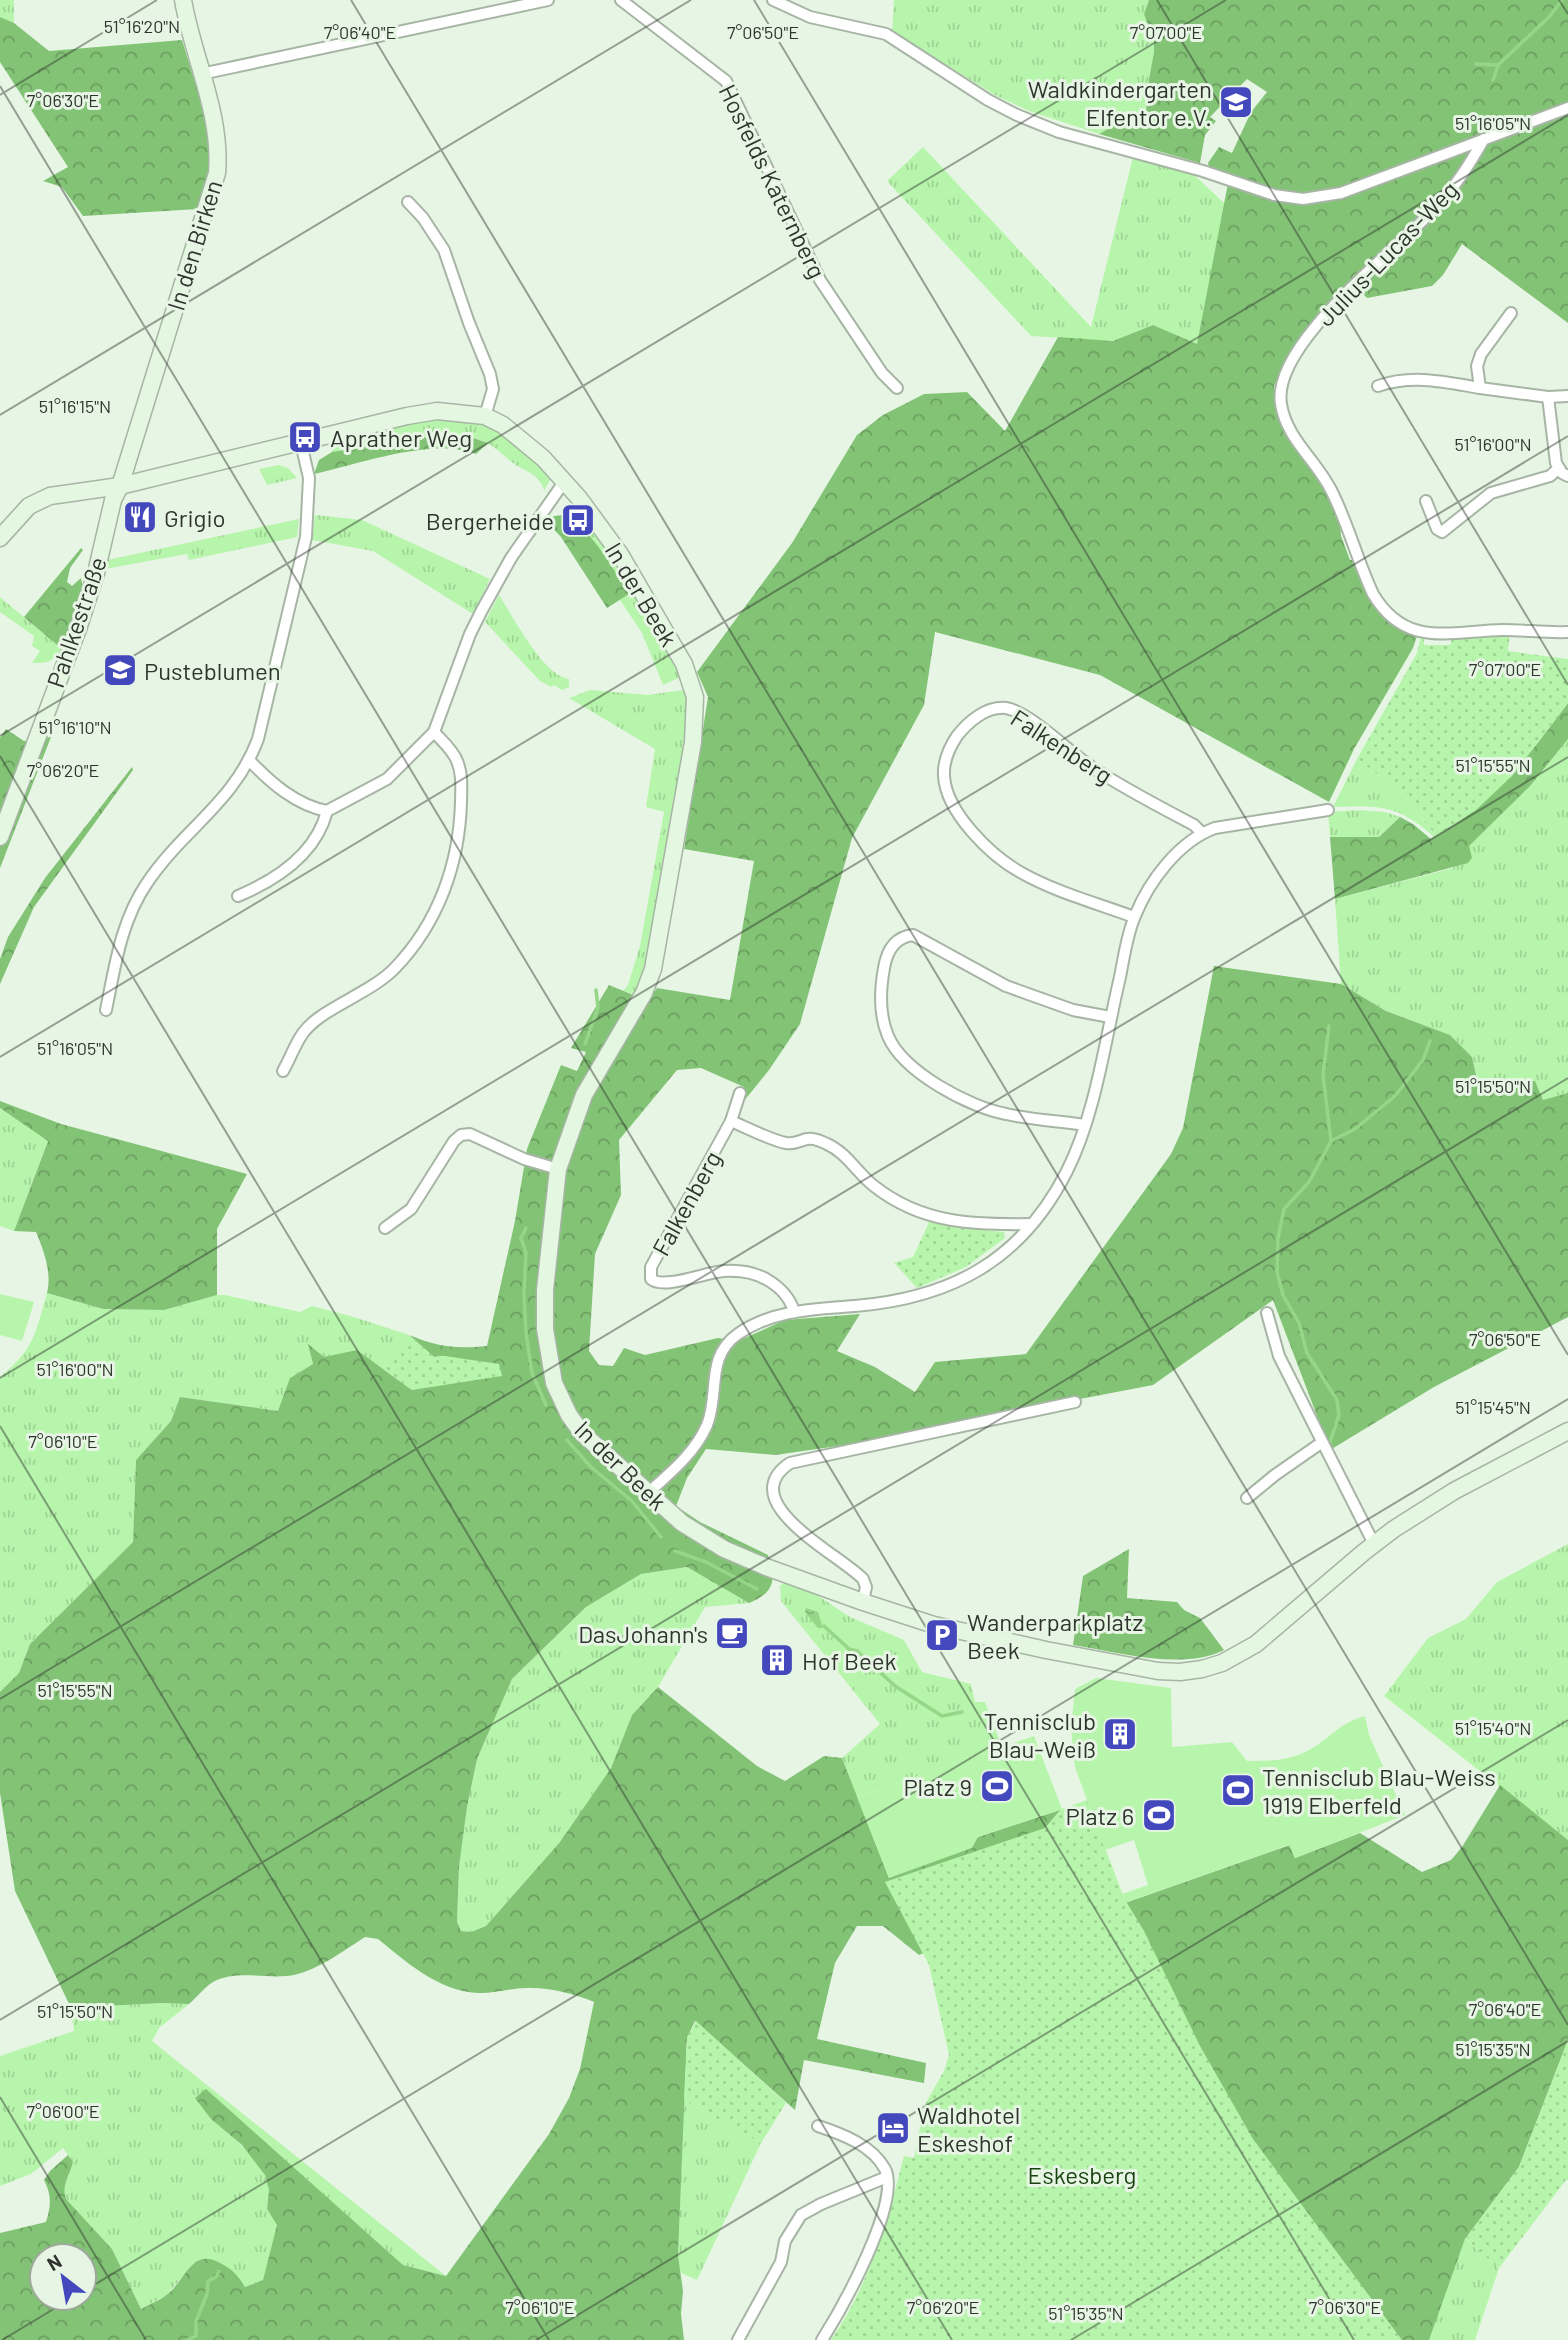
<svg xmlns="http://www.w3.org/2000/svg" width="1568" height="2340" viewBox="0 0 1568 2340" font-family="Barlow,sans-serif">
  <defs>
    <pattern id="grass-tufts" width="24" height="20" patternUnits="userSpaceOnUse" patternTransform="scale(1.75)"><rect width="24" height="20" fill="#b8f5ac"/><path d="M3 7l-1-3M5 7V3M7 7l1-3M15 17l-1-3M17 17v-4M19 17l1-3" fill="none" stroke="#9ed394"/></pattern>
    <pattern id="forest-crowns" width="20" height="18" patternUnits="userSpaceOnUse" patternTransform="scale(1.75)"><rect width="20" height="18" fill="#83c376"/><path d="M2 6a3 3 0 1 1 6 0M12 15a3 3 0 1 1 6 0" fill="none" stroke="#6c9f61"/></pattern>
    <pattern id="park-dots" width="8" height="8" patternUnits="userSpaceOnUse" patternTransform="scale(1.75)"><rect width="8" height="8" fill="#b8f5ac"/><path d="M2 2h.1M6 6h.1" fill="none" stroke="#9ed394" stroke-width="1.8" stroke-linecap="round"/></pattern>
    <pattern id="water-ripples" width="26" height="14" patternUnits="userSpaceOnUse" patternTransform="scale(1.75)"><rect width="26" height="14" fill="#95d689"/><path d="M2 4q2-2 4 0t4 0M15 11q2-2 4 0t4 0" fill="none" stroke="#81b877"/></pattern>
  </defs>
  <rect width="100%" height="100%" fill="#e7f6e4"/>
  <g fill="url(#grass-tufts)">
    <path d="M0,0H14V23L0,17Z"/>
    <path d="M894,0H1149L1144,14L1154,41V52L1147,90L1146,116L1142,120L1119,123L1099,134L1029,111L995,95L892,31Z"/>
    <path d="M923,147L1091,327L1133,157L1191,172L1225,204L1197,345L1153,325L1113,341L1031,336L887,181Z"/>
    <path d="M430,417C447,419 469,419 486,424C512,433 532,457 552,476L544,491C542,476 525,471 513,463C505,457 497,448 487,443C449,424 374,445 332,452L330,442Z"/>
    <path d="M279,465L288,468L297,478L267,485L259,469Z"/>
    <path d="M573,504L578,505L609,547L676,660L681,677L663,685L642,633L620,600L629,594L570,509L568,505Z"/>
    <path d="M315,515L362,520L490,579L473,614L373,551L312,540Z"/>
    <path d="M299,519L297,537L189,560L187,554L105,569L107,560Z"/>
    <path d="M499,595C513,616 543,676 569,679V687L562,690L554,685L551,687L540,681L485,622Z"/>
    <path d="M0,597L63,650C50,662 50,663 32,663L40,651L32,646L34,636L0,612Z"/>
    <path d="M590,690L648,695L683,690L689,700L686,757L640,996L623,991L628,985L640,946L664,812L646,807L655,749L569,698Z"/>
    <path d="M1568,739V1093L1543,1100L1535,1082L1479,1088L1472,1057L1450,1035L1386,1011L1341,984L1335,899L1453,868L1468,846L1530,786Z"/>
    <path d="M1357,759L1403,794L1436,836L1434,837C1397,804 1381,806 1333,807Z"/>
    <path d="M1360,810L1385,812L1400,817L1379,837H1330L1328,812Z"/>
    <path d="M0,1108L48,1140L14,1231L0,1226Z"/>
    <path d="M47,1293L103,1309L164,1310L217,1295H225L300,1312L312,1306L354,1317L409,1335L382,1368L357,1350L324,1358L309,1345L313,1364L290,1378L279,1411L180,1397L171,1421L136,1460L133,1542L30,1644L19,1673L0,1692V1377C35,1348 35,1334 47,1293Z"/>
    <path d="M1568,1544V1840L1384,1696L1428,1638L1466,1619L1497,1582Z"/>
    <path d="M687,1567L749,1603L705,1607L658,1687L632,1715L611,1768L560,1842L486,1926L471,1932L460,1931L457,1922L459,1867L467,1807L477,1759L512,1679L586,1607L641,1574Z"/>
    <path d="M784,1583L817,1595L850,1617L904,1640L922,1672L971,1684L975,1702H985L1002,1747L857,1797L842,1758L880,1724L781,1601L780,1586Z"/>
    <path d="M161,2003L189,2004L159,2028L152,2041L446,2276L403,2265L206,2090L211,2119C230,2135 269,2164 269,2192C269,2197 267,2203 267,2209L278,2225L263,2280L245,2287L193,2264L167,2295L141,2309L112,2249L66,2199C61,2185 70,2175 73,2162L63,2148L31,2174L0,2186V2056L74,2031L71,2008Z"/>
    <path d="M684,2100L761,2143L697,2280L681,2273L678,2255Z"/>
    <path d="M1465,2239L1499,2268L1475,2340H1428Z"/>
  </g>
  <g fill="url(#forest-crowns)" fill-rule="evenodd">
    <path d="M1149,0H1568V323L1462,244L1443,275L1432,286L1367,298L1350,281L1322,308L1304,332L1291,353L1274,386V392L1283,426L1326,488L1340,521L1341,536L1350,560H1355L1360,574L1409,633L1417,636L1413,648L1354,749L1329,802L1100,675L935,632L924,705L852,838L800,1024L769,1070L739,1107L744,1087L701,1068L677,1070L619,1140L621,1195L595,1254L589,1351L599,1365L613,1366L624,1348L645,1355L718,1338L738,1341L785,1320L860,1314L837,1351L875,1367L915,1392L935,1362L1026,1354L1171,1154L1183,1128L1214,966L1341,984L1386,1011L1450,1035L1472,1057L1479,1088L1535,1081L1543,1100L1568,1093V1317L1434,1387L1330,1450L1273,1300L1153,1385L1012,1412L915,1435L775,1455L706,1449L687,1478L676,1506L700,1522L768,1555C777,1580 774,1593 749,1603L687,1567L641,1574L586,1607L512,1679L477,1759L467,1807L459,1867L457,1922L461,1931L471,1932L486,1926L560,1842L611,1768L632,1715L658,1687L757,1766L785,1781L824,1756L842,1758L889,1878L978,1837L1075,1805L1047,1900L919,1955L883,1926H857L835,1963L817,2039L926,2063L924,2083L804,2060L795,2110L695,2021L687,2038L678,2255L683,2291L681,2314L684,2340H0V2233L46,2222C51,2206 52,2196 44,2180L50,2171L68,2155L73,2162C70,2175 61,2185 66,2199L112,2249L141,2309C150,2304 161,2300 169,2293C185,2279 193,2249 218,2262C232,2269 237,2274 245,2287L263,2280L277,2225L267,2209L269,2190L265,2175L242,2145L211,2119L195,2098L206,2089L403,2265L446,2276L549,2134L569,2098L580,2069L594,2002C575,1994 551,1988 531,1988C513,1987 495,1994 477,1993C439,1991 406,1962 378,1939L365,1937C343,1951 320,1969 294,1975C268,1980 238,1969 213,1982C205,1987 197,1997 189,2004L161,2003L71,2008L15,1891L0,1793V1692L19,1673L30,1644L133,1542L136,1460L171,1421L180,1397L278,1411L290,1378L313,1364L308,1344L324,1357L357,1350L412,1390L445,1356L434,1357L409,1335C439,1347 455,1349 487,1346L515,1221L527,1149L561,1065L577,1071L586,1052L571,1048L609,985L648,1001L657,988L730,1000L754,861L684,849L708,697L697,672L792,543L857,435L883,415L924,394L967,392L1005,431L1058,337L1113,341L1153,325L1197,344L1230,173L1209,167L1208,163L1219,147L1232,153L1251,112L1267,92L1247,79L1210,117L1216,121L1205,135L1200,163L1099,134L1119,123L1142,120L1146,115L1147,90L1154,52V41L1144,14ZM42,2256H84V2298H42Z"/>
    <path d="M0,17L14,23L49,51L182,40L208,125L209,173L198,209L83,216L62,187L43,181L68,167L0,62Z"/>
    <path d="M446,434L473,438L488,443L476,454C433,437 359,464 314,474L319,460L332,452Z"/>
    <path d="M562,515C586,520 616,573 629,594L607,608L561,537L546,521L554,516Z"/>
    <path d="M81,548L83,550L70,568L67,582L72,586L81,578L83,587L63,650L24,617Z"/>
    <path d="M1568,703V739L1530,786L1469,846L1472,858L1468,863L1335,899L1330,837H1379L1400,817L1413,824L1431,839L1436,836C1495,802 1528,756 1568,703Z"/>
    <path d="M6,729L24,741L51,737L0,868V738Z"/>
    <path d="M132,767L133,770L34,907L0,984V959L8,937L45,878Z"/>
    <path d="M0,1101L61,1124L247,1174L217,1229V1295L164,1310L103,1309L47,1293C52,1273 44,1251 36,1232L14,1231L48,1141L0,1108Z"/>
    <path d="M1129,1549L1127,1598L1177,1602L1184,1610L1200,1618L1224,1650C1182,1671 1118,1652 1073,1645L1083,1576Z"/>
    <path d="M1500,1785L1568,1840V2040L1519,2167L1465,2239L1429,2340H1256L1125,1903L1290,1845L1295,1858L1360,1833L1422,1872L1451,1860L1462,1847Z"/>
  </g>
  <g fill="url(#park-dots)">
    <path d="M1510,633L1508,651L1568,659V703L1512,776L1476,810L1436,836L1403,794L1357,759L1417,653L1421,636L1424,637V645H1450L1453,635Z"/>
    <path d="M930,1220L972,1229L1004,1232L1005,1238L966,1267L917,1288L894,1263L913,1257Z"/>
    <path d="M409,1335L434,1357L445,1356L499,1364L502,1376L412,1390L382,1368Z"/>
    <path d="M1087,1800L1124,1898L1144,1931L1200,2046L1253,2139L1402,2340H831C869,2286 888,2219 904,2156L914,2158L924,2106L944,2071L949,2055L929,1965L885,1882L1045,1828L1061,1809Z"/>
    <path d="M696,2021L786,2103L761,2143L684,2100L687,2038Z"/>
    <path d="M1568,2040V2180H1566L1499,2268L1465,2239L1519,2167Z"/>
  </g>
  <g fill="#b8f5ac">
    <path d="M0,1294L34,1302L22,1341L0,1335Z"/>
    <path d="M1096,1678L1171,1688L1172,1747L1232,1742L1247,1761C1266,1761 1285,1761 1303,1753C1326,1743 1336,1724 1365,1716L1369,1735L1405,1815L1295,1858L1289,1845L1125,1903L1122,1894L1148,1885L1134,1840L1105,1850L1075,1767L1071,1728L1075,1689Z"/>
    <path d="M1034,1736L1062,1809L978,1837L972,1848L889,1878L857,1797Z"/>
  </g>
  <path fill="url(#water-ripples)" d="M806,1608L818,1612L823,1628H818L805,1612Z"/>
  <g fill="none" stroke-linecap="round" stroke-linejoin="round">
    <g stroke="#95d689" stroke-width="3.5">
      <path d="M1476,64L1498,65L1549,17L1562,0"/>
      <path d="M1493,80L1498,66"/>
      <path d="M1329,1026L1323,1075L1331,1141"/>
      <path d="M585,1044L598,1008L596,990"/>
      <path d="M526,1228L521,1238L526,1253L524,1293L526,1333L532,1373L546,1405"/>
      <path d="M567,1440L591,1467L632,1501L661,1537"/>
      <path d="M1330,1442L1339,1415L1337,1400L1307,1353L1299,1323L1283,1295L1277,1272L1278,1238L1284,1209L1309,1182L1331,1141L1355,1129L1395,1096L1423,1060L1430,1041"/>
      <path d="M675,1551L706,1562L757,1589"/>
      <path d="M824,1626L849,1649L857,1651L895,1686L942,1716L962,1712"/>
      <path d="M187,2340L196,2336V2321L207,2294L208,2281L216,2277L219,2271"/>
    </g>
    <g stroke="#a6b5a4" stroke-width="14">
      <g id="street">
        <path d="M621,0L726,81L820,280L882,373L897,388"/>
        <path d="M773,0L810,17L886,34L988,100L1017,115L1059,132L1203,171L1274,195L1303,199L1341,193L1568,108"/>
        <path d="M201,74L548,0"/>
        <path d="M1484,139C1469,165 1456,186 1435,208C1398,249 1271,344 1281,404C1286,438 1316,460 1331,490C1348,523 1357,560 1373,594C1406,649 1450,631 1503,630C1525,630 1546,633 1568,632"/>
        <path d="M408,202L423,218L444,250L469,323L490,374L493,389L485,416"/>
        <path d="M1511,313L1481,354L1477,366L1480,388L1548,397"/>
        <path d="M1378,386C1413,374 1445,382 1480,388"/>
        <path d="M1568,396L1548,397L1556,463L1562,473L1568,476"/>
        <path d="M1426,501L1437,529L1442,532L1491,493L1550,476L1559,468"/>
        <path d="M250,761C271,783 296,805 327,811L387,779L434,732L470,634L482,610L511,558L564,482"/>
        <path d="M238,896C276,880 316,854 327,811"/>
        <path d="M1134,917C1096,903 1055,892 1020,872C990,855 946,812 944,776C943,761 949,748 957,736C968,722 986,706 1006,708C1030,712 1070,753 1093,768C1125,789 1160,807 1194,825L1202,833"/>
        <path d="M106,1010C115,966 121,921 147,883C183,829 234,803 258,739L306,537L309,478L301,443"/>
        <path d="M283,1071C290,1059 295,1044 303,1033C321,1008 370,994 395,968C438,923 459,865 461,803C461,789 463,775 457,761C453,750 442,741 434,732"/>
        <path d="M740,1093L731,1121L651,1267V1279C664,1290 706,1272 724,1271C739,1270 753,1272 766,1279C780,1287 789,1296 794,1311"/>
        <path d="M731,1121C745,1127 773,1141 786,1143C804,1145 802,1132 827,1144C847,1153 857,1173 874,1186C922,1224 974,1225 1032,1224"/>
        <path d="M1085,1125C1059,1121 1032,1120 1006,1114C969,1107 903,1072 888,1036C879,1015 880,990 884,968C887,950 895,937 913,935L1006,986L1073,1010L1110,1017"/>
        <path d="M385,1228L411,1209L454,1141L461,1135L470,1134L524,1159L558,1169"/>
        <path d="M1267,1313L1279,1356L1374,1544"/>
        <path d="M648,1493C670,1473 695,1453 707,1425C720,1393 705,1357 738,1334C772,1310 815,1309 855,1306C952,1298 1022,1260 1067,1171C1096,1113 1105,1040 1120,977C1124,957 1127,934 1135,916C1149,881 1179,841 1215,828L1328,810"/>
        <path d="M1247,1498L1275,1475L1321,1443"/>
        <path d="M863,1602L866,1587L863,1579C839,1554 732,1502 790,1463L1075,1402"/>
        <path d="M818,2126C842,2134 872,2145 885,2169C902,2202 841,2310 822,2340"/>
        <path d="M738,2340L781,2262L785,2241L801,2215L821,2204L887,2177"/>
      </g>
    </g>
    <g stroke="#a6b5a4" stroke-width="19">
      <g id="secondary">
        <path d="M0,538L29,506L50,496L120,486L407,416L437,411L485,416L503,425L543,458L579,498L620,554L684,664L695,697L693,742L653,969L644,993L584,1095L558,1169L545,1290V1329L554,1383L569,1415L582,1433L682,1523L724,1549L766,1567L863,1602L934,1625L1046,1650L1158,1671L1180,1672L1202,1669L1222,1663L1256,1644L1364,1552L1394,1529L1454,1491L1568,1431"/>
        <path d="M0,837L78,629L96,573L113,500L120,486L217,173C222,114 193,58 183,0"/>
      </g>
    </g>
    <use href="#street" stroke="#fff" stroke-width="10"/>
    <use href="#secondary" stroke="#e4f7e0" stroke-width="16"/>
  </g>
  <path fill="none" stroke="#2f352e" stroke-width="2" stroke-opacity="0.45" d="M351,0L1568,2025M754,0L1568,1355M1157,0L1568,685M1559,0L1568,14M0,86L1354,2340M0,95L157,0M0,415L691,0M0,736L1226,0M0,756L952,2340M0,1057L1568,115M0,1378L1568,436M0,1426L549,2340M0,1699L1568,757M0,2020L1568,1078M0,2097L146,2340M84,2291L1568,1399M2,2340L72,2298M536,2340L1568,1720M1071,2340L1568,2041"/>
  <defs>
    <g id="school-square" transform="scale(1.75)"><rect x="-9" y="-9" width="18" height="18" rx="4" fill="#4448bd" stroke="#e7f6e4"/><path d="M0-5L7-2L0 1L-7-2ZM-4 1L0 2.5L4 1V4Q0 6-4 4Z" fill="#fff"/></g>
    <g id="bus-square" transform="scale(1.75)"><rect x="-9" y="-9" width="18" height="18" rx="4" fill="#4448bd" stroke="#e7f6e4"/><path d="M-5-6H5V4H4V6H2V4H-2V6H-4V4H-5ZM-3.5-4V0h7V-4ZM-3.5 1.2v1.5H-2V1.2ZM2 1.2v1.5H3.5V1.2Z" fill="#fff"/></g>
    <g id="restaurant-square" transform="scale(1.75)"><rect x="-9" y="-9" width="18" height="18" rx="4" fill="#4448bd" stroke="#e7f6e4"/><path d="M-5-6h1v4h1v-4h1v4h1v-4h1v5L-1.5 .5V6h-2V.5L-5-1ZM5-6V6H3V1.5H1.5Q1.5-4 5-6Z" fill="#fff"/></g>
    <g id="cafe-square" transform="scale(1.75)"><rect x="-9" y="-9" width="18" height="18" rx="4" fill="#4448bd" stroke="#e7f6e4"/><path d="M-5.5-4.5H6V0H3Q3 3.5 0 3.5H-2.5Q-5.5 3.5-5.5 0ZM3-3.2v2h1.7v-2ZM-6 4.5H4V6H-6Z" fill="#fff"/></g>
    <g id="parking-square" transform="scale(1.75)"><rect x="-9" y="-9" width="18" height="18" rx="4" fill="#4448bd" stroke="#e7f6e4"/><path d="M-3.5-5.5H1a3.5 3.5 0 0 1 0 7H-1V5.5H-3.5ZM-1-3.4V-.6H.8a1.4 1.4 0 0 0 0-2.8Z" fill="#fff"/></g>
    <g id="building-square" transform="scale(1.75)"><rect x="-9" y="-9" width="18" height="18" rx="4" fill="#4448bd" stroke="#e7f6e4"/><path d="M-4-6H4V6H1V3H-1V6H-4ZM-2.5-4.3h1.7v1.8h-1.7ZM.8-4.3h1.7v1.8H.8ZM-2.5-1h1.7V.8h-1.7ZM.8-1h1.7V.8H.8Z" fill="#fff"/></g>
    <g id="stadium-square" transform="scale(1.75)"><rect x="-9" y="-9" width="18" height="18" rx="4" fill="#4448bd" stroke="#e7f6e4"/><path d="M0-5a6.5 5 0 1 0 0 10a6.5 5 0 1 0 0-10ZM-3.5-1.8h7v3.6h-7Z" fill="#fff"/></g>
    <g id="hotel-square" transform="scale(1.75)"><rect x="-9" y="-9" width="18" height="18" rx="4" fill="#4448bd" stroke="#e7f6e4"/><path d="M-6-4.5h1.5V1H6V5H4.5V3h-9V5H-6ZM-4 0a1.8 1.8 0 1 1 3.6 0ZM.5 0V-2.5h3Q6-2.5 6 0Z" fill="#fff"/></g>
  </defs>
  <g fill-rule="evenodd">
    <use href="#school-square" x="1236" y="102"/>
    <use href="#bus-square" x="305" y="437"/>
    <use href="#restaurant-square" x="140" y="517"/>
    <use href="#bus-square" x="578" y="520"/>
    <use href="#school-square" x="120" y="670"/>
    <use href="#cafe-square" x="732" y="1633"/>
    <use href="#parking-square" x="942" y="1635"/>
    <use href="#building-square" x="777" y="1660"/>
    <use href="#building-square" x="1120" y="1734"/>
    <use href="#stadium-square" x="997" y="1786"/>
    <use href="#stadium-square" x="1238" y="1790"/>
    <use href="#stadium-square" x="1159" y="1815"/>
    <use href="#hotel-square" x="893" y="2128"/>
  </g>
  <g text-anchor="middle" dominant-baseline="central" stroke-width="6" stroke-linejoin="round" paint-order="stroke">
    <g font-size="24" fill="#2f352e" stroke="#e7f6e4" text-anchor="start">
      <text x="1212" y="88" text-anchor="end">Waldkindergarten<tspan x="1212" dy="28">Elfentor e.V.</tspan></text>
      <text x="330" y="437">Aprather Weg</text>
      <text x="164" y="517">Grigio</text>
      <text x="554" y="520" text-anchor="end">Bergerheide</text>
      <text x="144" y="670">Pusteblumen</text>
      <text x="967" y="1621">Wanderparkplatz<tspan x="967" dy="28">Beek</tspan></text>
      <text x="708" y="1633" text-anchor="end">DasJohann's</text>
      <text x="802" y="1660">Hof Beek</text>
      <text x="1096" y="1720" text-anchor="end">Tennisclub<tspan x="1096" dy="28">Blau-Weiß</tspan></text>
      <text x="1262" y="1776">Tennisclub Blau-Weiss<tspan x="1262" dy="28">1919 Elberfeld</tspan></text>
      <text x="972" y="1786" text-anchor="end">Platz 9</text>
      <text x="1134" y="1815" text-anchor="end">Platz 6</text>
      <text x="917" y="2114">Waldhotel<tspan x="917" dy="28">Eskeshof</tspan></text>
    </g>
    <g font-size="24" fill="#2f352e" stroke="#e7f6e4">
      <text transform="translate(773 181) rotate(64)">Hosfelds Katernberg</text>
      <text transform="translate(194 245) rotate(-73)">In den Birken</text>
      <text transform="translate(1387 253) rotate(-46)">Julius-Lucas-Weg</text>
      <text transform="translate(642 594) rotate(59)">In der Beek</text>
      <text transform="translate(76 622) rotate(-71)">Pahlkestraße</text>
      <text transform="translate(1062 746) rotate(33)">Falkenberg</text>
      <text transform="translate(686 1203) rotate(-61)">Falkenberg</text>
      <text transform="translate(621 1465) rotate(44)">In der Beek</text>
    </g>
    <g font-size="24" fill="#194310" stroke="#e7f6e4">
      <text x="1082" y="2174">Eskesberg</text>
    </g>
  </g>
  <g font-size="18" text-anchor="middle" fill="#2f352e" stroke="#e7f6e4" stroke-width="6" stroke-linejoin="round" paint-order="stroke">
    <text x="142" y="33">51°16'20"N</text>
    <text x="1166" y="39">7°07'00"E</text>
    <text x="360" y="39">7°06'40"E</text>
    <text x="763" y="39">7°06'50"E</text>
    <text x="63" y="107">7°06'30"E</text>
    <text x="1493" y="130">51°16'05"N</text>
    <text x="75" y="413">51°16'15"N</text>
    <text x="1493" y="451">51°16'00"N</text>
    <text x="1505" y="676">7°07'00"E</text>
    <text x="75" y="734">51°16'10"N</text>
    <text x="1493" y="772">51°15'55"N</text>
    <text x="63" y="777">7°06'20"E</text>
    <text x="75" y="1055">51°16'05"N</text>
    <text x="1493" y="1093">51°15'50"N</text>
    <text x="1505" y="1346">7°06'50"E</text>
    <text x="75" y="1376">51°16'00"N</text>
    <text x="1493" y="1414">51°15'45"N</text>
    <text x="63" y="1448">7°06'10"E</text>
    <text x="75" y="1697">51°15'55"N</text>
    <text x="1493" y="1735">51°15'40"N</text>
    <text x="1505" y="2016">7°06'40"E</text>
    <text x="75" y="2018">51°15'50"N</text>
    <text x="1493" y="2056">51°15'35"N</text>
    <text x="63" y="2118">7°06'00"E</text>
    <text x="540" y="2314">7°06'10"E</text>
    <text x="943" y="2314">7°06'20"E</text>
    <text x="1345" y="2314">7°06'30"E</text>
    <text x="1086" y="2320">51°15'35"N</text>
  </g>
  <g transform="translate(63 2277) rotate(329)"><circle r="33" fill="#e7f6e4" stroke="#9da99b" stroke-width="2"/>
  <path d="M0-5L12 26L0 18L-12 26Z" fill="#4448bd"/>
  <text y="-10" font-size="19" font-weight="bold" text-anchor="middle" fill="#2f352e">N</text>
  </g>
</svg>
